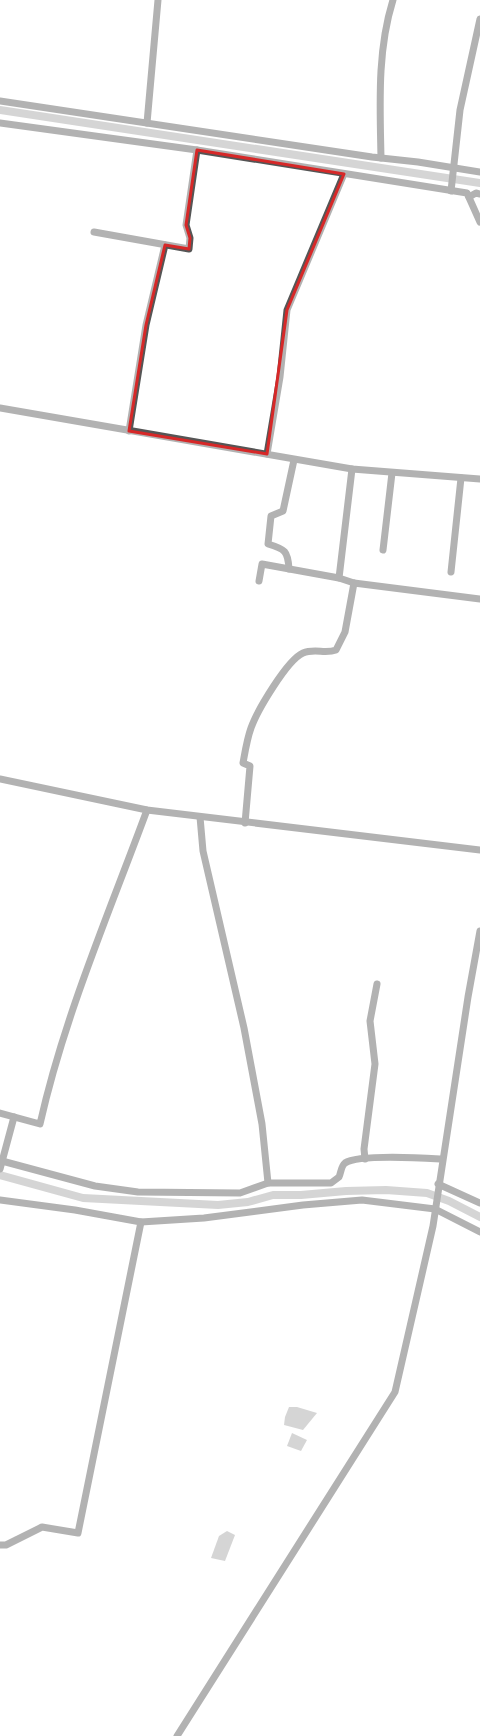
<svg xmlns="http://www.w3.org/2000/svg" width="480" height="1736" viewBox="0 0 480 1736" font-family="Karla,sans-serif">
  <rect width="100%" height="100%" fill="#fff"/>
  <g fill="#a3a3a3">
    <path d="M289,1407H297L317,1413L303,1430L284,1425L285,1417Z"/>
    <path d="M292,1433L307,1440L301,1451L287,1446Z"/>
    <path d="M227,1531L235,1535L225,1561L211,1558L219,1536Z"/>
  </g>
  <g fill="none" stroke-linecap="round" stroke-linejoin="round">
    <g stroke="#a3a3a3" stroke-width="8">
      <path d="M0,110L480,183"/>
      <path d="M0,1175L83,1198L218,1205L248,1202L273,1195H301L346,1191L386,1190L427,1193L449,1201L480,1217"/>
    </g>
    <g stroke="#555" stroke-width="7">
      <path d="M0,101L372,157L418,162L480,172"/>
      <path d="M0,123L197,150L467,193L480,222"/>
      <path d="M147,123L158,0"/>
      <path d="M381,158C380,105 377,51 393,0"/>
      <path d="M451,191L460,110L480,19"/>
      <path d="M469,197L476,193L480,194"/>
      <path d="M94,232L189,249L190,238L186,225L197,150"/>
      <path d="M0,408L352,469L480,479"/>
      <path d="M129,431L146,325L165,245"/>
      <path d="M267,454L280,377L287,310L344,174"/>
      <path d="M352,469L339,578L354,583L480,599"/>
      <path d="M383,550L392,473"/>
      <path d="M289,569C288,551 285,549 268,544L271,516L283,511L294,460"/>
      <path d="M451,572L461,478"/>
      <path d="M259,581L262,564L339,578"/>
      <path d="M0,779L147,810L480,850"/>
      <path d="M200,817L203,851L244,1028L262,1124L268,1183"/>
      <path d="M245,823L250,766L243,763C245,752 247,739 251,728C257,711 287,660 303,653C314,648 325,654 336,650L345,632L354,583"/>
      <path d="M0,1113L40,1124C64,1017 109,913 147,810"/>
      <path d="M365,1159L364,1149L375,1064L370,1021L377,984"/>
      <path d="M2,1161L95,1186L138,1192L240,1193L268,1183H331L339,1177C341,1173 341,1166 345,1163C358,1154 424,1158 442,1159"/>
      <path d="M0,1169L14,1117"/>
      <path d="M438,1184L480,1203"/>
      <path d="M0,1200L75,1210L141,1222L204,1218L303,1205L362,1200L435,1209L480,1232"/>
      <path d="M0,1545H6L42,1527L78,1533L141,1222"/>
      <path d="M177,1736L395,1392L433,1226L468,997L480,931"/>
    </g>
  </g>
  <path d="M0 0H480V1736H0ZM197,150L344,174L287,310L267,454L129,431L146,325L165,245L189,249L190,238L186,225Z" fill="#fff" fill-opacity=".55" fill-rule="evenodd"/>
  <path fill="none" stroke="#d62828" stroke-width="3" stroke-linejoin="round" d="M197,150L344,174L287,310L267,454L129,431L146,325L165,245L189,249L190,238L186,225Z"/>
</svg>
